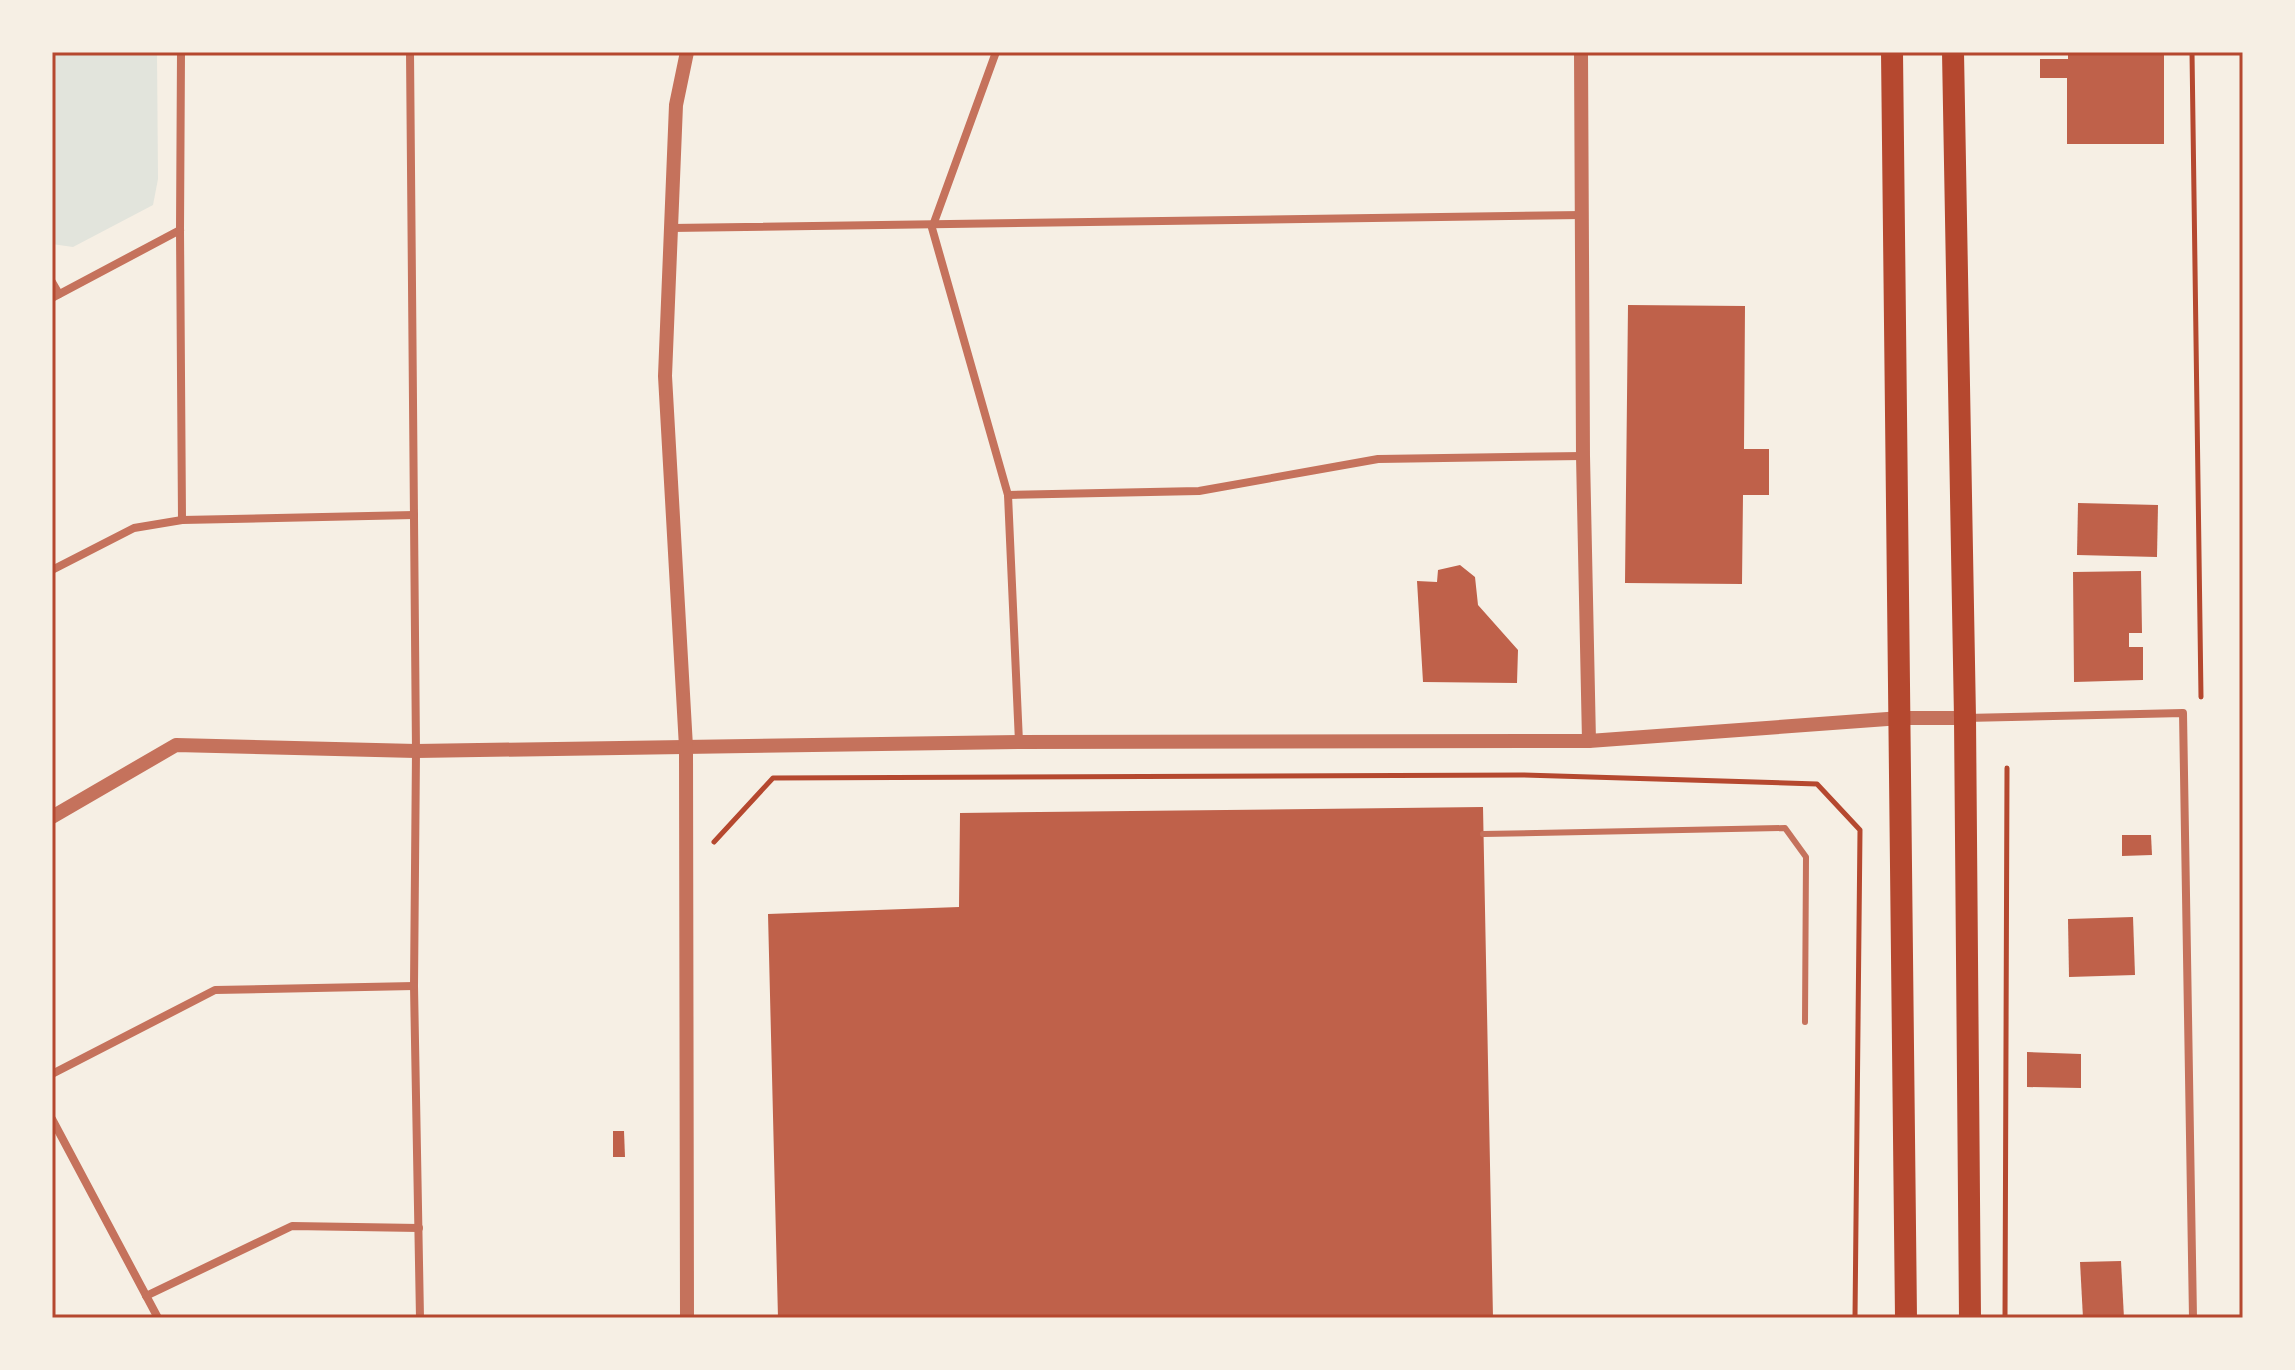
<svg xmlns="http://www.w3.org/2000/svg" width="2295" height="1370" viewBox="0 0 2295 1370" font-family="Montserrat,sans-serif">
  <rect width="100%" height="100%" fill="#f6efe4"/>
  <path fill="#e2e4dc" d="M52,52H157L158,179L153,205L73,247L52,244Z"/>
  <g fill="#bf614a">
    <path d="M2068,52H2164V144H2067V78H2040V59H2068Z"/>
    <path d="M1628,305L1745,306L1744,449H1769V495H1743L1742,584L1625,583Z"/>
    <path d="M2078,503L2158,505L2157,557L2077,555Z"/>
    <path d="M1460,565L1475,577L1478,605L1518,650L1517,683L1423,682L1417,581L1437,582L1438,570Z"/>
    <path d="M2141,571L2142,633H2129V647H2143V680L2074,682L2073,572Z"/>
    <path d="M1483,807L1493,1318H778L768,914L959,907L960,813Z"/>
    <path d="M2122,835H2151L2152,855L2122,856Z"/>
    <path d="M2133,917L2135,975L2069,977L2068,919Z"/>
    <path d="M2027,1052L2081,1054V1088L2027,1087Z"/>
    <path d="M613,1131H624L625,1157H613Z"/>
    <path d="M2121,1261L2124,1318H2083L2080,1262Z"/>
  </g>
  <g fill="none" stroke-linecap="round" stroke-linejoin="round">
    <g stroke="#b5482f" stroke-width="5">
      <path d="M2192,52L2201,697"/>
      <path d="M714,842L773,778L1523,775L1817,784L1860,830L1855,1318"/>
      <path d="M2005,1318L2007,768"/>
    </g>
    <path stroke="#c5725c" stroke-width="6" d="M1483,834L1785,828L1806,857L1805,1022"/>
    <g stroke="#c5725c" stroke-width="8">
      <path d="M181,52L180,230L182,520"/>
      <path d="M410,52L416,751L414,986L420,1318"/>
      <path d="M996,52L932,228L1008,495L1019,742"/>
      <path d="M671,228L1582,215"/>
      <path d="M52,282L59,294"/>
      <path d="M52,298L180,230"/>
      <path d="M1008,495L1199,491L1378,459L1583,456"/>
      <path d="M52,570L134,528L182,520L414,515"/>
      <path d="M1965,718L2183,713L2193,1318"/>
      <path d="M52,1074L215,990L414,986"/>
      <path d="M52,1119L158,1318"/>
      <path d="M146,1296L292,1226L419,1228"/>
    </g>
    <g stroke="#c5725c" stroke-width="14">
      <path d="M1581,52L1583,456L1589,741"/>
      <path d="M52,817L176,745L416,751L1019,742L1589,741L1901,718H1965"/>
      <path d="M687,1318L686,747L665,376L676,105L687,52"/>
    </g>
    <g stroke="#b5482f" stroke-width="22">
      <path d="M1892,52L1906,1318"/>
      <path d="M1953,52L1965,718L1970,1318"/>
    </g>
  </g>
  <rect width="2295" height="1370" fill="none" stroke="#f6efe4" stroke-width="108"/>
  <rect x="54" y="54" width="2187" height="1262" fill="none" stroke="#b5482f" stroke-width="3"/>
</svg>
